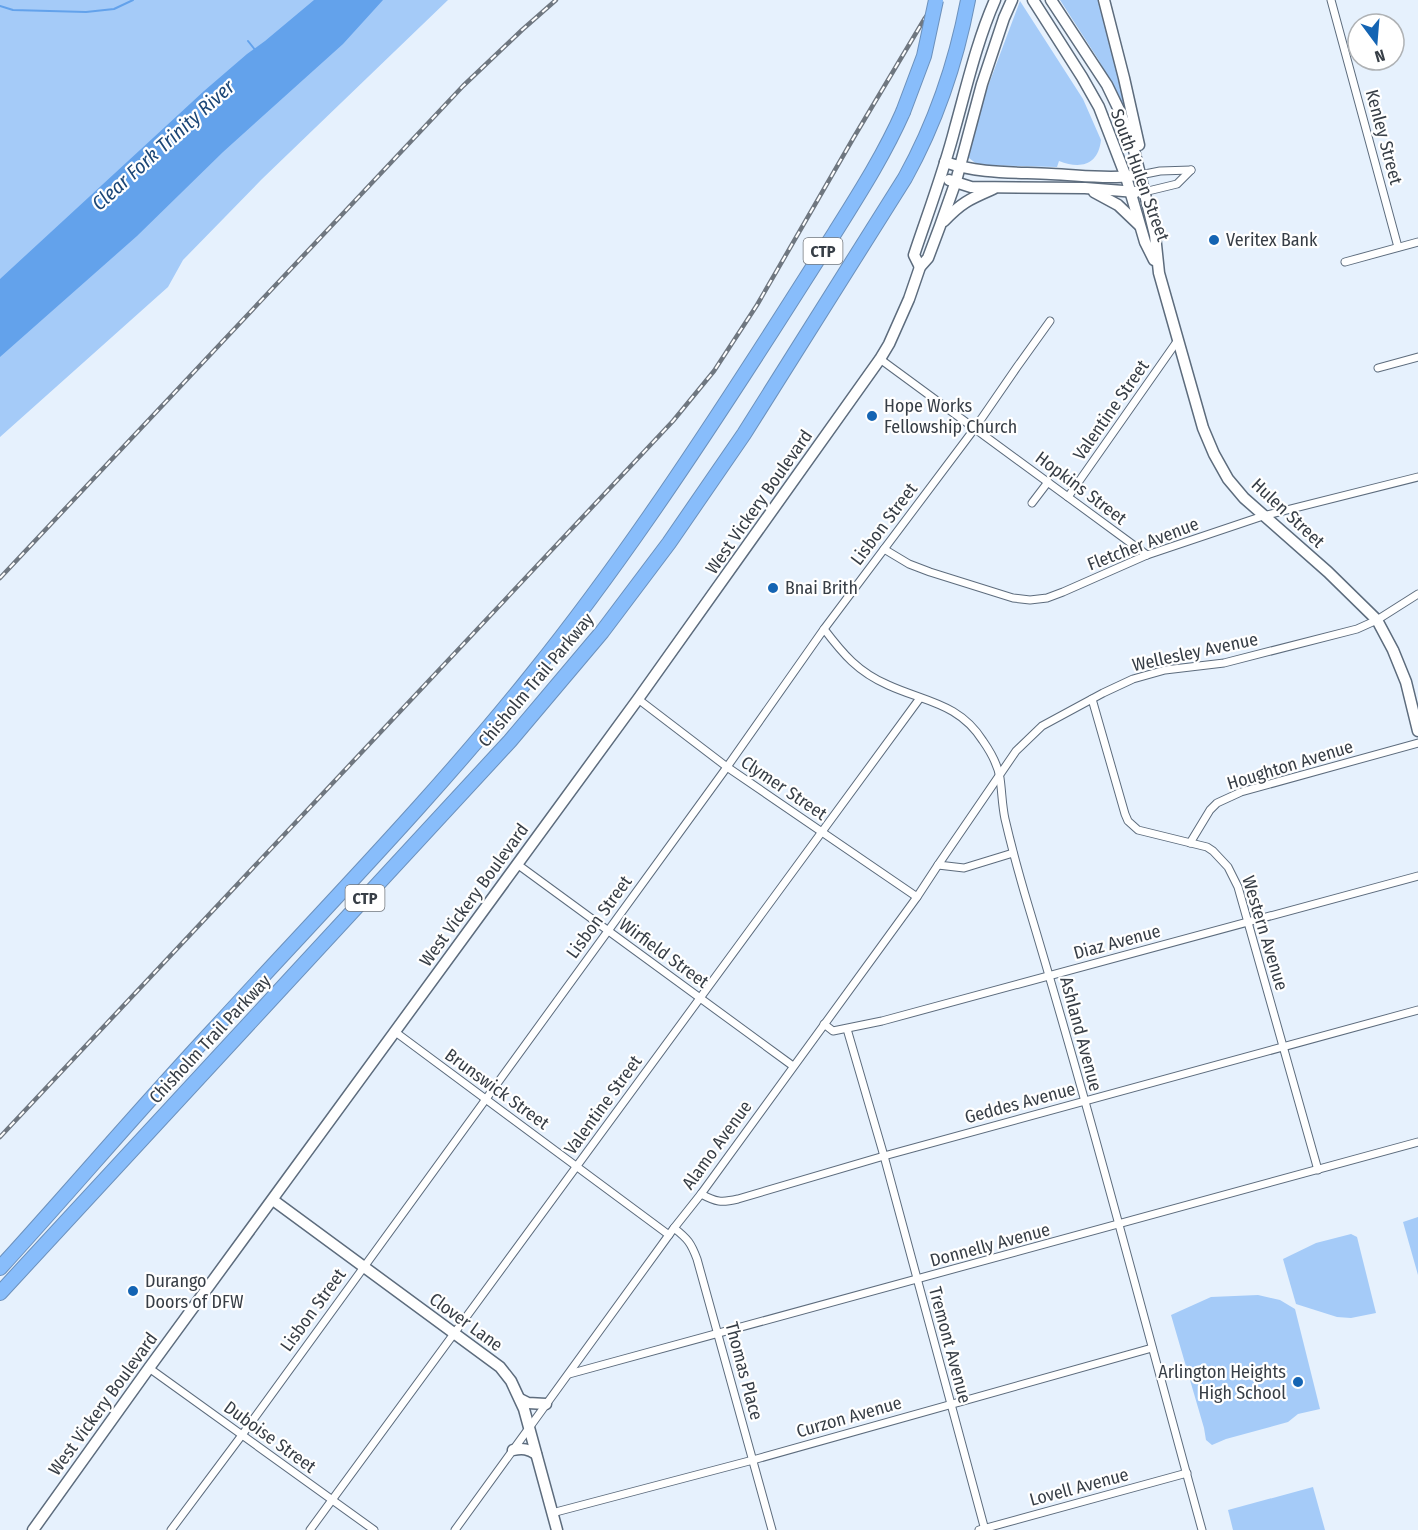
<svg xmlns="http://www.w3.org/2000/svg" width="1418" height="1530" viewBox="0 0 1418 1530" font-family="'Fira Sans Condensed',sans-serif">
  <rect width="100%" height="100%" fill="#e6f1fd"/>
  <g fill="#a5cbf8">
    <path d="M0,0H448L262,179L183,260L168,287L0,437Z"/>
    <path d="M1060,0H1099L1127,104L1123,105L1098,59Z"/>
    <path d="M1020,1L1083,99L1101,140C1098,166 1080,169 1059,161L1057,167L978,165L969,158L968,152L978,113Z"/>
    <path d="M1418,1217V1275L1403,1222Z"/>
    <path d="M1351,1234L1357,1237L1376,1313L1351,1318L1337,1317L1296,1304L1283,1259L1316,1243Z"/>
    <path d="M1258,1295L1280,1300L1295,1309L1320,1409L1298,1414L1288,1422L1226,1439L1212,1445L1206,1440L1204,1428L1171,1315L1211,1297Z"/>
    <path d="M1313,1487L1325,1530H1233L1228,1510Z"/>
  </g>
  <path fill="#63a2eb" d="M314,0H383L343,44L223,152L137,236L0,357V279L204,91L247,54L265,41Z"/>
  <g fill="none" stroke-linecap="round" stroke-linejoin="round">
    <g stroke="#63a2eb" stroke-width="2">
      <path d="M0,6L13,10L86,12L114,9L133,0"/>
      <path d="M248,41L256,51"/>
    </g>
    <g stroke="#5d6c7d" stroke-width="9">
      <g id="street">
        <path d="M1331,0L1398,247"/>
        <path d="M1140,175L1160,171L1191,170"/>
        <path d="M1144,192L1177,184L1191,170"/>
        <path d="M1345,262L1418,242"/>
        <path d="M880,359L1147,555"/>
        <path d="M1378,368L1418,357"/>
        <path d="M1068,497L1178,340"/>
        <path d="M1032,503L1048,482"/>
        <path d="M884,549L909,564L930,572L1013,598L1030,600L1047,598L1063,592L1147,555L1263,516L1418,477"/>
        <path d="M824,629C843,654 858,672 888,685C925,702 959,703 983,741C990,751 998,766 1000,778C1002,792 1002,805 1005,819C1012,849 1020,878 1029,908C1091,1114 1145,1323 1202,1530"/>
        <path d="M638,699L727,767L917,897"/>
        <path d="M1092,699L1125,814L1128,821L1138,830L1207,847L1213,851L1228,867L1238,887L1318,1170"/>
        <path d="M1190,843L1210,810L1217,803L1241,792L1418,743"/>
        <path d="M517,864L793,1066"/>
        <path d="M938,865L964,868L1013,853"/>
        <path d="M824,1024L833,1031L882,1021L1418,876"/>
        <path d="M847,1029L884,1156L985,1530"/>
        <path d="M394,1031L669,1235"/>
        <path d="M701,1194C716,1202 721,1203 738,1199L884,1156L1418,1010"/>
        <path d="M674,1228C688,1239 691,1243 697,1259L772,1530"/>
        <path d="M149,1368L374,1530"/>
        <path d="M569,1374L1418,1142"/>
        <path d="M552,1513L753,1460L1152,1348"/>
        <path d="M171,1530L242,1435L727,767L824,629L975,428L1017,367L1050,321"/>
        <path d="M310,1530L920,698"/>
        <path d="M455,1530L674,1228L701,1194L917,897L938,865L1016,751L1042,726L1103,693L1133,679L1165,670L1224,663L1357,629L1377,620L1418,594"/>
        <path d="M979,1530L1187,1473"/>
      </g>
    </g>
    <g stroke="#5d6c7d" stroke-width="13">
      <g id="secondary">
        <path d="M1033,0L1082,77L1099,107L1126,177L1145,242L1154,260"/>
        <path d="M1051,0L1107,85L1121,114L1132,142L1155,235L1159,273L1203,428L1214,454L1228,479L1244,498L1328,572L1377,620L1393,650L1406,682L1418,731"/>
        <path d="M1104,0L1124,78L1139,145"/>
        <path d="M945,162C979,174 1015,172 1051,174C1078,175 1104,179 1131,176"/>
        <path d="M949,180L971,187L1085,188L1136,192"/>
        <path d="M1094,192L1118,205L1139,225"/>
        <path d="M944,221C962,202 970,199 993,189"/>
        <path d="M920,267L914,255C928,213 944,171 955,128C967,85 977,41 995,0"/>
        <path d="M273,1200L500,1367L511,1381L524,1409L557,1530"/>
        <path d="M520,1399L528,1403L546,1404"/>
        <path d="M513,1450C523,1448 528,1449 536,1454"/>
        <path d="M33,1530L149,1368L638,699L880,359L889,344L909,299L920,267L928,258L940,226L956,181L982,84L1004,18L1012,0"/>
      </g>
    </g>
    <g stroke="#6c91bc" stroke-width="16">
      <g id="highway">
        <path d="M0,1268C73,1188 143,1105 217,1026C323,910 435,796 533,673C615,571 687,463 758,353C784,313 809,273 834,234C859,194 884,155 903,112"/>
        <path d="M0,1293L510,741L602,632L669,543L744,434L905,178C936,122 956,63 968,0"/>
      </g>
    </g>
    <use href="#street" stroke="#fff" stroke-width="7"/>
    <use href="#secondary" stroke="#fff" stroke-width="10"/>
    <use href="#highway" stroke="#88bdfb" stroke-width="14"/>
    <g stroke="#6f7780" stroke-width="4.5">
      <g id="rail">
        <path d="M0,578L463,86L522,30L556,0"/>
        <path d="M0,1137L673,421L714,371L757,305L854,137L925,18L938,0"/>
      </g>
    </g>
    <use href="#rail" stroke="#fff" stroke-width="2" stroke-dasharray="7" stroke-linecap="butt"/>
    <g stroke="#6c91bc" stroke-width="16" stroke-linecap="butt">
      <path id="highway-bridge" d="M903,112L924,56L936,0"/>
    </g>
    <use href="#highway-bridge" stroke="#88bdfb" stroke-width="14"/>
  </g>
  <g fill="#1464b3" stroke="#fff" stroke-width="2">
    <circle cx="1214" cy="240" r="6"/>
    <circle cx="872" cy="416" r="6"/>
    <circle cx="773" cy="588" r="6"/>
    <circle cx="133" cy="1291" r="6"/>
    <circle cx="1298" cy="1382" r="6"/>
  </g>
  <g text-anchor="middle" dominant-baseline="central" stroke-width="4.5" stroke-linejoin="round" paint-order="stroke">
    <g fill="#fff" stroke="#73787e" stroke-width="1.5">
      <rect x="803.5" y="238" width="39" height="26" rx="4.5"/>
      <rect x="345.5" y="885" width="39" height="26" rx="4.5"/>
    </g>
    <g font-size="16" font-weight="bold" fill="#373e46">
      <text x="823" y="251">CTP</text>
      <text x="365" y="898">CTP</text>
    </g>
    <g font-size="18" fill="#373e46" stroke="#fff">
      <text transform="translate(1384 137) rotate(75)">Kenley Street</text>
      <text transform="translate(1140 175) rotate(70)">South Hulen Street</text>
      <text transform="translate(1111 410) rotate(-55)">Valentine Street</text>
      <text transform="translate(1081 488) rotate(37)">Hopkins Street</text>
      <text transform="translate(759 502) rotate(-55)">West Vickery Boulevard</text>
      <text transform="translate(1288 513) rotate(43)">Hulen Street</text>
      <text transform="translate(884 524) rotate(-53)">Lisbon Street</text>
      <text transform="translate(1143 544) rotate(-21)">Fletcher Avenue</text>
      <text transform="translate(1195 652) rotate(-12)">Wellesley Avenue</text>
      <text transform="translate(536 680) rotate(-50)">Chisholm Trail Parkway</text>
      <text transform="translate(1290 765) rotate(-17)">Houghton Avenue</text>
      <text transform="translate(784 788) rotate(34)">Clymer Street</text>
      <text transform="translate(474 895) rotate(-54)">West Vickery Boulevard</text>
      <text transform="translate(599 917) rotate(-54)">Lisbon Street</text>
      <text transform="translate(1265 933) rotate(73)">Western Avenue</text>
      <text transform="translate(1117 942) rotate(-15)">Diaz Avenue</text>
      <text transform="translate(664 953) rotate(36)">Wirfield Street</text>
      <text transform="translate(1081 1034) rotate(75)">Ashland Avenue</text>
      <text transform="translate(210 1039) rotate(-47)">Chisholm Trail Parkway</text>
      <text transform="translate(497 1089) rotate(36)">Brunswick Street</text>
      <text transform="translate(1020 1103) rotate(-15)">Geddes Avenue</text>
      <text transform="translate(603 1105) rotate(-54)">Valentine Street</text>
      <text transform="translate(717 1145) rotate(-54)">Alamo Avenue</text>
      <text transform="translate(990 1245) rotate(-15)">Donnelly Avenue</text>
      <text transform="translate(313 1310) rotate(-54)">Lisbon Street</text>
      <text transform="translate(466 1322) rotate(36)">Clover Lane</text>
      <text transform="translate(950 1345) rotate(75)">Tremont Avenue</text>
      <text transform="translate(744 1371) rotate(75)">Thomas Place</text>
      <text transform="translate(103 1404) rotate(-54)">West Vickery Boulevard</text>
      <text transform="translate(849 1417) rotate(-16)">Curzon Avenue</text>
      <text transform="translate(270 1437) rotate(36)">Duboise Street</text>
      <text transform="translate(1079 1487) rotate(-15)">Lovell Avenue</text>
    </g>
    <g font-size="18" fill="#373e46" stroke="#fff" text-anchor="start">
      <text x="1226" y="240">Veritex Bank</text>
      <text x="884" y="406">Hope Works<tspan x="884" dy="21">Fellowship Church</tspan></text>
      <text x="785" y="588">Bnai Brith</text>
      <text x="145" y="1281">Durango<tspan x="145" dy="21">Doors of DFW</tspan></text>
      <text x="1286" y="1372" text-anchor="end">Arlington Heights<tspan x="1286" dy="21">High School</tspan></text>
    </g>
    <g font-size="20" font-style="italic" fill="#1c4777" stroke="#fff">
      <text transform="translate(163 145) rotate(-42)">Clear Fork Trinity River</text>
    </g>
  </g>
  <g transform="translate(1376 42) rotate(164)"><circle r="28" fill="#ffffff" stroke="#afb2b5" stroke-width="1.5"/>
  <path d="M0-4.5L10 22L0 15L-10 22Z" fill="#1464b3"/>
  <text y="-9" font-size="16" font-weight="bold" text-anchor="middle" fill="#373e46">N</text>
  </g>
</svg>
